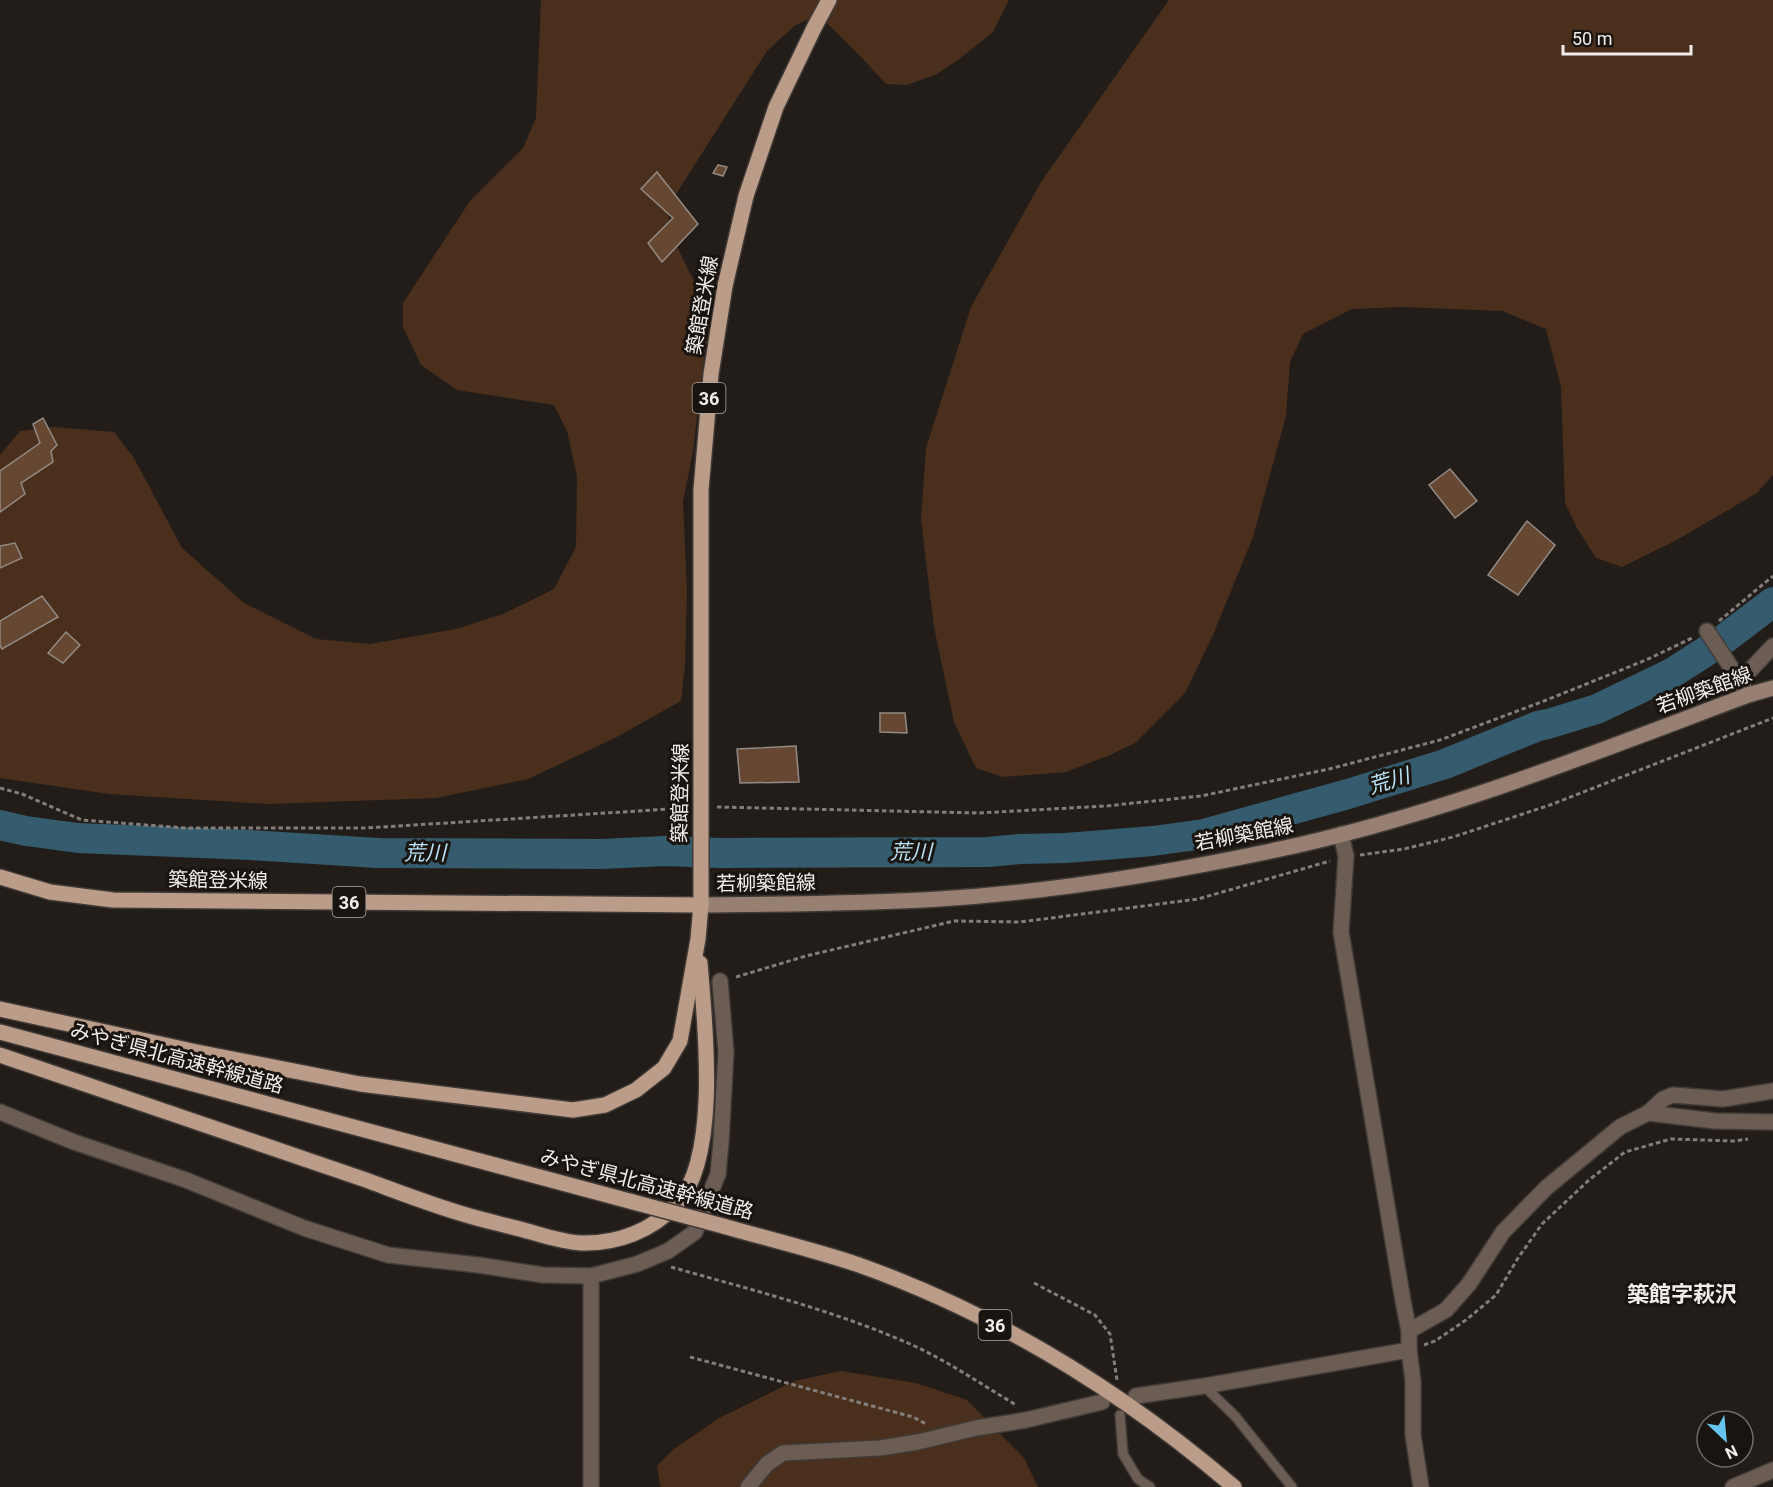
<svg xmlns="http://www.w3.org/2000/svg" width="1773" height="1487" viewBox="0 0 1773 1487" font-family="Roboto,'Noto Sans JP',sans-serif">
  <rect width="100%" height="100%" fill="#231d19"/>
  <g fill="#492f1c">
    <path d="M541,0H1009L993,32L958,60L937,74L907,85L886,84L861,57L826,22L809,19L794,26L767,51L678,191L668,213L672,237L702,297L707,332L693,451L683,502L687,590L685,665L681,701L615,738L528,779L436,798L269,804L109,794L0,778V455L20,431L53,427L114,432L134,458L182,548L244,603L316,639L370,644L456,629L503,614L554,589L576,547L577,476L567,431L554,405L457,390L421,365L403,327V303L470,201L523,148L536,118Z"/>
    <path d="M1169,0H1773V475L1757,493L1675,541L1622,567L1596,558L1577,528L1565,503L1561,387L1546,329L1502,311L1403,307L1352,309L1303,334L1290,362L1286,416L1253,537L1213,635L1185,693L1135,743L1110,755L1066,772L1003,777L976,768L954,722L934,627L921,519L926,448L971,307L1041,182Z"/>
    <path d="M841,1371L916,1383L967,1400L1024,1458L1038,1487H662L660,1485L657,1466L674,1449L719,1418L795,1381Z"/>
  </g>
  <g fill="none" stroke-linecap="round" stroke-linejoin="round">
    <path stroke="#345c6e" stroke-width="30" d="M0,825L26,831L78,838L250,845L378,853L602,854L664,851L720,853L988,852L1020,849L1066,848L1153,841L1204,834L1348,794L1445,764L1538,726L1548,724L1597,709L1672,673L1719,643L1773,602"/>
  </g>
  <g fill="#664732" stroke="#928a85" stroke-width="1.5">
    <path d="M718,165L727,167L723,176L713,173Z"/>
    <path d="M657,172L698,224L662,262L648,243L673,218L641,189Z"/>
    <path d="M43,418L57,445L51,451L53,462L21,483L25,494L0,512V471L40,443L33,424Z"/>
    <path d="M1450,469L1477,501L1455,518L1429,485Z"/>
    <path d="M1527,521L1555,545L1518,595L1488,575Z"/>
    <path d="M15,543L22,558L0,568V546Z"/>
    <path d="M42,596L58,617L2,649L0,645V621Z"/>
    <path d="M66,632L80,645L63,663L48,653Z"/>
    <path d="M880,713H905L907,733L880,732Z"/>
    <path d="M796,746L799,782L740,783L737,749Z"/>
  </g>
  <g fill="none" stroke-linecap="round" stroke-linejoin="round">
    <g stroke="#403a36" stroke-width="12">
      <g id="lane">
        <path d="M1204,1386L1235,1416L1292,1487"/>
        <path d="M1120,1415L1123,1454L1138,1479L1150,1487"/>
      </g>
    </g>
    <g stroke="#403a36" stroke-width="18">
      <g id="street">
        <path d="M1707,631L1740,681"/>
        <path d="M1748,695L1740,681L1773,646"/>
        <path d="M1341,834L1346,856L1341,932L1403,1301L1409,1331V1350L1413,1381V1435L1421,1487"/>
        <path d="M0,1112L74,1142L186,1180L304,1228L388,1255L478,1265L543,1275L591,1276L637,1264L668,1251L695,1232L718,1174L721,1142L726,1052L720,981"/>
        <path d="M1648,1113L1715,1121L1773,1122"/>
        <path d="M1409,1331L1446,1310L1469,1284L1503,1232L1546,1188L1620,1127L1648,1113L1663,1099L1673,1095L1723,1099L1773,1091"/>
        <path d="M1136,1396L1204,1386L1409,1350"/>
        <path d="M591,1487V1276"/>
        <path d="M748,1487L767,1464L783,1453L880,1448L918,1442L976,1428L1026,1420L1102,1402"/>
        <path d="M1733,1487L1773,1470"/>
      </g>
    </g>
    <g stroke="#403a36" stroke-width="18">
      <path id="secondary" d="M701,905C780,904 860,904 939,899C1050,892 1162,874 1271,851C1435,817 1591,754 1748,695L1773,688"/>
    </g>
    <g stroke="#403a36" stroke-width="18">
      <g id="primary">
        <path d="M0,877L50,892L113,900L701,905"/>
        <path d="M0,1009L197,1052L360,1084L573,1110L605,1105L636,1090L664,1068L680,1041L698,939L701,905V490L711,374L725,286L746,196L776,107L814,28L829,0"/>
        <path d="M0,1032L633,1202"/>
        <path d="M0,1055C121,1097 242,1137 363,1179C396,1191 429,1204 463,1214C482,1220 501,1224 520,1229C539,1234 561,1242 581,1243C617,1244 652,1231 677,1204C720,1157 705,1024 700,963"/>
        <path d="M723,1226C768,1239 815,1250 859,1265C996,1314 1123,1392 1234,1487"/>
      </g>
    </g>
    <g stroke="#847e7b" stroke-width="3" stroke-dasharray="4.5 3" stroke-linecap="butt">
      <path d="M1719,621L1773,576"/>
      <path d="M0,788L22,794L82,820L185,828H366L686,808"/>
      <path d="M717,807L979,813L1106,806L1201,796L1329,769L1440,740L1544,701L1646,660L1694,637"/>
      <path d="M1360,855L1404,849L1453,837L1550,805L1773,718"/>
      <path d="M736,977L806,956L954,921L1020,922L1198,899L1330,861"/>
      <path d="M671,1267C752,1290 833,1310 910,1344C946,1360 979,1383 1013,1403L1016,1407"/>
      <path d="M1034,1283L1095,1315L1110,1334L1117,1380"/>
      <path d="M1424,1345L1435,1341L1466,1320L1496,1295L1518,1258L1542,1224L1589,1180L1625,1152L1671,1139L1734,1141L1748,1139"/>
      <path d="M690,1357L913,1417L926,1424"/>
    </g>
    <use href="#lane" stroke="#6b5d53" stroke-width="9"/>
    <use href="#street" stroke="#6b5d53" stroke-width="15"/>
    <use href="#secondary" stroke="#978071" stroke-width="15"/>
    <use href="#primary" stroke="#ba9c88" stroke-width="15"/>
    <g stroke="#403a36" stroke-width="18" stroke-linecap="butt">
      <path id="primary-bridge" d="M633,1202L723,1226"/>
    </g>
    <use href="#primary-bridge" stroke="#ba9c88" stroke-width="15"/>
  </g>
  <g text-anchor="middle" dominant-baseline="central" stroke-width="6" stroke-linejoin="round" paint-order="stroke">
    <g fill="#191410" stroke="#b1aca9" stroke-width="1.5">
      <rect x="692.5" y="383" width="33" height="30" rx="4.5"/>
      <rect x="332.5" y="887" width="33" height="30" rx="4.5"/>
      <rect x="978.5" y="1310" width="33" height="30" rx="4.5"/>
    </g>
    <g font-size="18" font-weight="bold" fill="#f2edea">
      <text x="709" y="398">36</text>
      <text x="349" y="902">36</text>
      <text x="995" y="1325">36</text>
    </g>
    <g font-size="20" fill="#f2edea" stroke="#191410">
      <text transform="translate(702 305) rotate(-80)">築館登米線</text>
      <text transform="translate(1704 690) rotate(-20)">若柳築館線</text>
      <text transform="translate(680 793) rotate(-89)">築館登米線</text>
      <text transform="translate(1244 834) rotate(-11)">若柳築館線</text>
      <text transform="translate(218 880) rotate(1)">築館登米線</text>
      <text transform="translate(766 883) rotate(-1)">若柳築館線</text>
      <text transform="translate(177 1058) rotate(15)">みやぎ県北高速幹線道路</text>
      <text transform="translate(647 1184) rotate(15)">みやぎ県北高速幹線道路</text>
    </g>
    <g font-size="21" font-style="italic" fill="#bbe4f8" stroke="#191410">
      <text transform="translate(1389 781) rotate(-17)">荒川</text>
      <text x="911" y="852">荒川</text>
      <text x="425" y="853">荒川</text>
    </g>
    <g font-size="22" font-weight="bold" fill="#f2edea" stroke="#191410">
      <text x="1682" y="1294">築館字萩沢</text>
    </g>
  </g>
  <g transform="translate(1725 1439) rotate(154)"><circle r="28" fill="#191410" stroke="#706b67" stroke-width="1.5"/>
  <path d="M0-4.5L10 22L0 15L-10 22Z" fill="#65c5ee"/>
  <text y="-9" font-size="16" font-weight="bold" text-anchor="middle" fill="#f2edea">N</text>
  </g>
  <path d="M1563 45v9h128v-9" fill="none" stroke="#f2edea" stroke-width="3"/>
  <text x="1572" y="45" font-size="18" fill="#f2edea" stroke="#191410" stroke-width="4.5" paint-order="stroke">50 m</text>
</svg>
